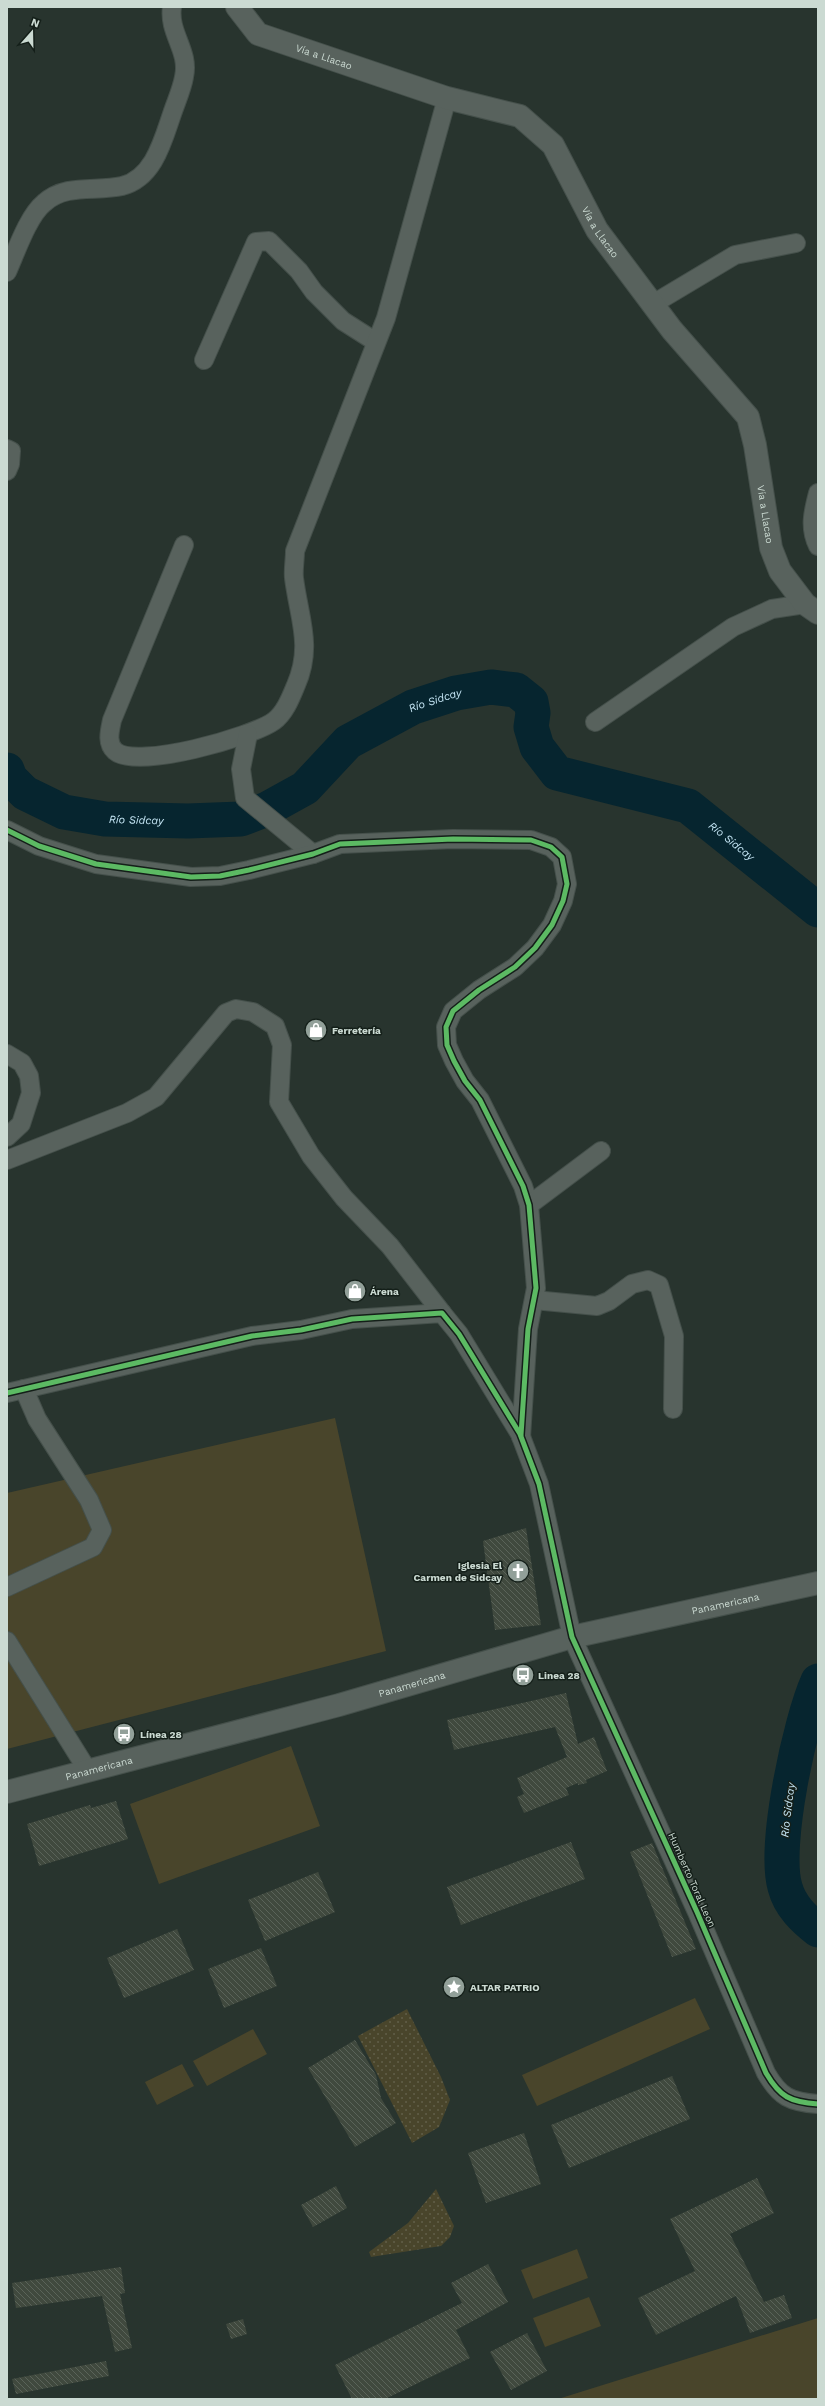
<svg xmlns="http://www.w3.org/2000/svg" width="825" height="2406" viewBox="0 0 825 2406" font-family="'Work Sans',sans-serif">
  <defs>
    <pattern id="park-dots" width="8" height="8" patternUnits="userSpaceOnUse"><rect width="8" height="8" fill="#49452b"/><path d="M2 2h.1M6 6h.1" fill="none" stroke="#625f49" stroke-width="1.8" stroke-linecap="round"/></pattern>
    <pattern id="building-back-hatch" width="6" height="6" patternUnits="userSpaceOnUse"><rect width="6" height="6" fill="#40493e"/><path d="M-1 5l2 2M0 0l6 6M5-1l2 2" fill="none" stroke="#5a6359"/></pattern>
  </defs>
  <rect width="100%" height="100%" fill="#28342e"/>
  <g fill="#49452b">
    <path d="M335,1418L386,1651L7,1749V1493Z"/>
    <path d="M291,1746L320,1826L159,1884L130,1804Z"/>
    <path d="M695,1998L710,2029L537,2106L522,2075Z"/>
    <path d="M253,2029L267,2054L207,2086L193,2061Z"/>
    <path d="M182,2064L194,2086L157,2105L145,2082Z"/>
    <path d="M577,2249L588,2278L533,2299L521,2270Z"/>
    <path d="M589,2297L601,2326L545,2347L533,2318Z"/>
    <path d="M818,2318V2399H558Z"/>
  </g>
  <g fill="url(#park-dots)">
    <path d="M407,2009L441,2077L450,2100L439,2127L412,2143L358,2036Z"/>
    <path d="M436,2189L454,2226L450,2237L441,2246L371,2257L369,2252L408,2223Z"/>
  </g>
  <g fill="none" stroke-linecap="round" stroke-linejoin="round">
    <g stroke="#06252f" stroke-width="35">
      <path id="s1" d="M7,770L10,778L25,793L64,812L105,819L188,821L241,819L267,809L305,788L348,742L413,707L456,693L491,687L516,690L531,702L533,713L531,727L537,747L557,773L688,806L818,910"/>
      <path d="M818,1681C800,1721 773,1846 785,1887C790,1906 804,1919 818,1930"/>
    </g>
  </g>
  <g fill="url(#building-back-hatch)">
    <path d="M526,1528L541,1625L495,1630L483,1541Z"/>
    <path d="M566,1693L578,1744L594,1737L607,1771L586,1780L587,1783L578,1785V1783L566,1788L569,1795L524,1813L517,1797L524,1794L517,1778L567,1757L555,1727L454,1750L447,1720Z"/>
    <path d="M116,1801L128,1839L39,1866L27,1824L90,1805L91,1808Z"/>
    <path d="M571,1842L585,1879L461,1925L447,1887Z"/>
    <path d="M652,1843L696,1949L672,1957L630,1852Z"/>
    <path d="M318,1872L335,1912L265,1941L248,1900Z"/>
    <path d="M177,1929L194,1970L124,1998L107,1958Z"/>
    <path d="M261,1948L277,1986L224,2008L208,1969Z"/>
    <path d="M355,2040L376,2075L381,2098L396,2123L355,2147L308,2068Z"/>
    <path d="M672,2076L690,2119L569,2168L551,2125Z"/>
    <path d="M524,2133L541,2184L486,2203L468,2153Z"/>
    <path d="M757,2178L774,2213L730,2234L764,2302L784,2295L792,2318L750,2333L736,2296L656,2335L638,2298L695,2271L670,2219Z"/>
    <path d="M336,2186L347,2208L313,2227L301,2205Z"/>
    <path d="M488,2264L508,2302L456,2330L470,2358L385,2399H352L335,2365L462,2303L451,2283Z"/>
    <path d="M121,2267L125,2293L120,2294L132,2348L115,2352L102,2296L16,2308L12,2283Z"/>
    <path d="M243,2319L247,2334L231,2339L226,2324Z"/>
    <path d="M527,2333L547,2371L511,2390L490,2352Z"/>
    <path d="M106,2361L109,2376L16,2394L12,2379Z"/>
  </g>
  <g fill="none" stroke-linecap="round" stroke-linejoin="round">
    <g stroke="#45504b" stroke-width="20">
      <g id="street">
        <path d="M7,272C16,252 28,216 44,203C66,183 96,192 122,186C154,178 163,140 172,114C176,102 182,89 184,77C190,51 168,33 172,7"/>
        <path d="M653,304L735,255L796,243"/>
        <path d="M204,360L256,242L269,241L299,271L314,292L343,321L376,342"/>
        <path d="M7,449L11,451L10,464L7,471"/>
        <path d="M818,493C813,512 809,528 818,546"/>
        <path d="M184,545L112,720C110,730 106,743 115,751C136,770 252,737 274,721C285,713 291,697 296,685C313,646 299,618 294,578C293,570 295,560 295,551L386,318L447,98"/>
        <path d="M595,722L733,627L772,609L805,604"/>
        <path d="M248,734L241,769L245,798L313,854"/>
        <path d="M7,830L39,846L96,864L191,877L220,876L249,870L313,854L340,844L453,839L531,840L551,847L562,857L567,884L563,901L552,925L535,948L515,967L479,990L453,1011L446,1027L447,1045L454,1061L465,1081L480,1100L523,1186L529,1205L536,1288L528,1329L521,1437"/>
        <path d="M7,1054L22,1063L29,1076L31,1093L21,1124L7,1137"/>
        <path d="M7,1160L127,1113L156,1097L226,1013L236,1009L253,1012L275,1026L282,1045L279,1102L311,1156L344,1198L390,1246L442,1313"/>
        <path d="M529,1205L601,1151"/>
        <path d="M534,1300L597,1306L609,1301L632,1284L648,1280L659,1285L674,1336L673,1409"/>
        <path d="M7,1393L252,1336L301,1330L352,1319L442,1313L459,1334L520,1434L539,1484L572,1637L697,1912L766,2073C780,2097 790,2102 818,2104"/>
        <path d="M7,1587L93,1547L102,1530L89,1500L37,1419L24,1389"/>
        <path d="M7,1641L88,1771"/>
      </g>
    </g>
    <g stroke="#45504b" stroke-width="24">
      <g id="secondary">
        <path id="s2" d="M237,7L258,34L447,98L520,116L553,145L597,230L672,330L748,417L755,445L771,548L780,571L805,604L818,613"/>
        <path id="s3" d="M7,1792L339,1705L572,1637L818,1583"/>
      </g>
    </g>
    <use href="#street" stroke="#58625d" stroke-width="18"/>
    <use href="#secondary" stroke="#58625d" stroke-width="22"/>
    <g stroke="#141f19" stroke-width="8">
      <g id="cycleway">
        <path d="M7,830L39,846L96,864L191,877L220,876L249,870L313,854L340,844L453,839L531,840L551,847L562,857L567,884L563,901L552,925L535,948L515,967L479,990L453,1011L446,1027L447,1045L454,1061L465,1081L480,1100L523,1186L529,1205L536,1288L528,1329L521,1435"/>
        <path d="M7,1393L252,1336L301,1330L352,1319L442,1313L459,1334L520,1434L539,1484L572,1637L697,1912L766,2073C780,2097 790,2102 818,2104"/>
      </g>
    </g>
    <use href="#cycleway" stroke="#5cba63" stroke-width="5"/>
  </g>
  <defs>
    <g id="shop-disc" transform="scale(1.15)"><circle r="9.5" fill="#92a099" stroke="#141f19"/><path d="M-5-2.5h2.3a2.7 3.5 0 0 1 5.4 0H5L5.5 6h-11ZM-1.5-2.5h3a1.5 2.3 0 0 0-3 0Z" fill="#fff"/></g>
    <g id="church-disc" transform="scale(1.15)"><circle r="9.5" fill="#92a099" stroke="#141f19"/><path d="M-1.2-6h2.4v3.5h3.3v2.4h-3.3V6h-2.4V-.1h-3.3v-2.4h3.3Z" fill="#fff"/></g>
    <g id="bus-disc" transform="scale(1.15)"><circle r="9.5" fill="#92a099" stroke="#141f19"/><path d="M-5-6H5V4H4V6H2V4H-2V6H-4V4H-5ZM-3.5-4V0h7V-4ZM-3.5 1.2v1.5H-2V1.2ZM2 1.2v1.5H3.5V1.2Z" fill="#fff"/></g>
    <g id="sight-disc" transform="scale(1.15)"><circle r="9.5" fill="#92a099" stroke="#141f19"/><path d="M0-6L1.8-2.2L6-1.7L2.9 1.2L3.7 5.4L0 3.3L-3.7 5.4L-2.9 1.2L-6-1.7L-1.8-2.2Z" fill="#fff"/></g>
  </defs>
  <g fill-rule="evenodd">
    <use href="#shop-disc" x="316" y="1030"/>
    <use href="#shop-disc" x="355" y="1291"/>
    <use href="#church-disc" x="518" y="1571"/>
    <use href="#bus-disc" x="523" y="1675"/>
    <use href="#bus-disc" x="124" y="1734"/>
    <use href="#sight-disc" x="454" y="1987"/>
  </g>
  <g text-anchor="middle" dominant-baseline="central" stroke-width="3" stroke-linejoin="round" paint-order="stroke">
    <g font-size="10" fill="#cbdad2" stroke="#141f19">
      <text stroke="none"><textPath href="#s2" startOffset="104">Vía a Llacao</textPath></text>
      <text stroke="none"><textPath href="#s2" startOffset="452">Vía a Llacao</textPath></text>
      <text stroke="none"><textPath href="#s2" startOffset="788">Vía a Llacao</textPath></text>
      <text stroke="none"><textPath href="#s3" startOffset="743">Panamericana</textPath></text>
      <text stroke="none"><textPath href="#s3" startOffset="419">Panamericana</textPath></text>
      <text stroke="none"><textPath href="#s3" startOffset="95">Panamericana</textPath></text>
      <text transform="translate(692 1880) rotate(66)">Humberto Toral Leon</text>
    </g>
    <g font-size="10" font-weight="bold" fill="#cbdad2" stroke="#141f19" text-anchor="start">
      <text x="332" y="1030">Ferretería</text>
      <text x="370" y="1291">Árena</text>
      <text x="502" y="1565" text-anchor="end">Iglesia El<tspan x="502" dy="12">Carmen de Sidcay</tspan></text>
      <text x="538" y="1675">Linea 28</text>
      <text x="140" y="1734">Línea 28</text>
      <text x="470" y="1987">ALTAR PATRIO</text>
    </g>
    <g font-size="11" font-style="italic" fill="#c6e7f6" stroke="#141f19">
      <text stroke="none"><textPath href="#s1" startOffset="482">Río Sidcay</textPath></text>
      <text stroke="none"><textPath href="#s1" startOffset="146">Río Sidcay</textPath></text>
      <text stroke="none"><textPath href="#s1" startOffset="854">Río Sidcay</textPath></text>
      <text transform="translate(788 1810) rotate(-83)">Río Sidcay</text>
    </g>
  </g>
  <rect width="825" height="2406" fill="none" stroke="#cbdad2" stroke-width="16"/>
  <g transform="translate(32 32) rotate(20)" stroke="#141f19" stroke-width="3" paint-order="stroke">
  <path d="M0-3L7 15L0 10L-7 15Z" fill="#cbdad2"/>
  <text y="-6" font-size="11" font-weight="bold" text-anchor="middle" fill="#cbdad2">N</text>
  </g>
</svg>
